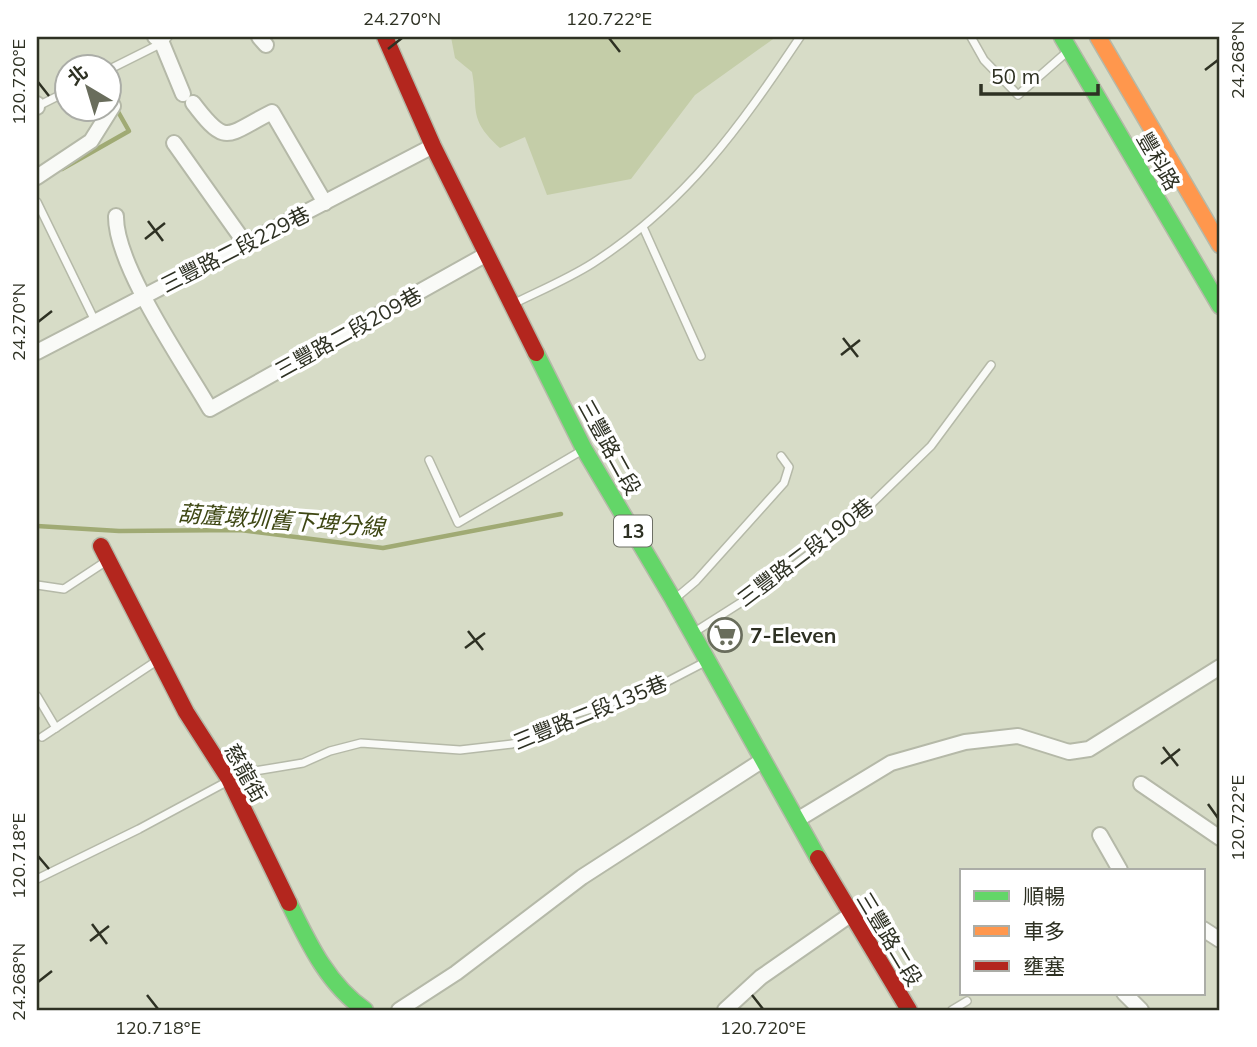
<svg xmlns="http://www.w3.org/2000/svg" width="1257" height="1047" viewBox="0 0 1257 1047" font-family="Mulish,'Noto Sans TC',sans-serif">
  <rect width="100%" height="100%" fill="#d7dcc7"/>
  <path fill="#c4cda8" d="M451,37H776L695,95L631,179L547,195L525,137L500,148C467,118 479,110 472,72L455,58Z"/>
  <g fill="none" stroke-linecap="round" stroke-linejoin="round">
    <g stroke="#a0aa74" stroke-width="4.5">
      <path d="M62,169L129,131L116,108"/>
      <path d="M37,526L119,531L240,530L383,548L561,514"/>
    </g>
    <g stroke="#b5b9a8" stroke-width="10">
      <g id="lane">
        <path d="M971,37L984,60L1018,95L1068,51"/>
        <path d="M108,70L162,43L168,37"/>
        <path d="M38,106L66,92"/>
        <path d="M37,202L95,321"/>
        <path d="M643,227L701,356"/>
        <path d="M513,304C539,291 568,279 593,263C687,202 739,128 800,37"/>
        <path d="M429,460L458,523L581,451"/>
        <path d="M37,585L64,589L108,560"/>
        <path d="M677,597L696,581L784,483L789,467L781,456"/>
        <path d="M693,633L770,584L859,516L931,446L991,365"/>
        <path d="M37,696L56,728"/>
        <path d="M42,737L158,660"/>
        <path d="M37,879L139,829L243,773L303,763L330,751L361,743L460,750L512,744L531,738L563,718L651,690L705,662"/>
        <path d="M952,1010L967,1001"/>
      </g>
    </g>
    <g stroke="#b5b9a8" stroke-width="18">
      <g id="street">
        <path d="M155,37L162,43L183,94"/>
        <path d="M259,37L266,45"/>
        <path d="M193,103C227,148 226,135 272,112L325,203"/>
        <path d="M37,104V107"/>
        <path d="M174,143L245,243"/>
        <path d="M37,177L91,141L113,106L108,96"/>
        <path d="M116,216C115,265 184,364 210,409L487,254"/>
        <path d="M37,352L433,146"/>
        <path d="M1141,784L1220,838"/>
        <path d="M797,820L891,763L965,742L1018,736L1069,752L1089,749L1220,667"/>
        <path d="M1100,835L1120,870"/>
        <path d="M1203,929L1220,940"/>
        <path d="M1124,993L1141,1010"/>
        <path d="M399,1010L456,973L582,877L763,760"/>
        <path d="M725,1010L761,977L850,915"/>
      </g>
    </g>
    <g stroke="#b5b9a8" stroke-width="19">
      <g id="fast">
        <path d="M1062,37L1220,306"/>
        <path d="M536,353L584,449L673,599L818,858"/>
        <path d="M289,903C308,942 328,985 365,1010"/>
      </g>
    </g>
    <g stroke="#b5b9a8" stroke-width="19">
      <path id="slow" d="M1098,37L1220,245"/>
    </g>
    <g stroke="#b5b9a8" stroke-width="19">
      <g id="jam">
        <path d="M385,37L433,146L536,353"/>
        <path d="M101,546L186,712L229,779L289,903"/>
        <path d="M818,858L909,1010"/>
      </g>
    </g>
    <path stroke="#d7d9d2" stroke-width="2.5" stroke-dasharray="7 3.5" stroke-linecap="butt" d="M896,951L906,939"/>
    <use href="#lane" stroke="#f9faf7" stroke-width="7"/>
    <use href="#street" stroke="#f9faf7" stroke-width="14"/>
    <use href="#fast" stroke="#63d668" stroke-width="16"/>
    <use href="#slow" stroke="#ff974d" stroke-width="16"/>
    <use href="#jam" stroke="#b3261e" stroke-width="16"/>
  </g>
  <path fill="none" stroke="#2e3123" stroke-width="2.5" d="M609,38L620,52M388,49L402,38M1205,70L1218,60M38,82L49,96M148,221L163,241M145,239L165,223M38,322L52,311M843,338L858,357M841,355L860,340M468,631L483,650M465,648L485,633M1163,747L1178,766M1161,764L1180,749M1208,804L1218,818M38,856L49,869M92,924L107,944M90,941L109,926M38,982L52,971M147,995L158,1009M752,995L763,1009"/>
  <defs>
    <g id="supermarket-ring" transform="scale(1.75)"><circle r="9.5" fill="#fff" stroke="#696d5c" stroke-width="1.5"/><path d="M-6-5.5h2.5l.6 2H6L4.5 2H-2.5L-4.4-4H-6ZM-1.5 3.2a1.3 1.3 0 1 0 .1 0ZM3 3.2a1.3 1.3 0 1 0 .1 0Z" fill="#696d5c"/></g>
  </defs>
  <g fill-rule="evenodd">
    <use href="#supermarket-ring" x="725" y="635"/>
  </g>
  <g text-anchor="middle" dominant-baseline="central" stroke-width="7" stroke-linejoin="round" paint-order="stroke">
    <rect fill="#fff" stroke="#6d6f65" stroke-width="2" x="614" y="515.5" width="38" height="31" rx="5"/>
    <g font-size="19" font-weight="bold" fill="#2e3123">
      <text x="633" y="531">13</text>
    </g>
    <g font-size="21" fill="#2e3123" stroke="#fff">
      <text transform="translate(1159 161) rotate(60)">豐科路</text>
      <text transform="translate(235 249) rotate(-27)">三豐路二段229巷</text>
      <text transform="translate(348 332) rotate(-29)">三豐路二段209巷</text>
      <text transform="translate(610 447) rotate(61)">三豐路二段</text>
      <text transform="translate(805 552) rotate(-37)">三豐路二段190巷</text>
      <text transform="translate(590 712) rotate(-22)">三豐路二段135巷</text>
      <text transform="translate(246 773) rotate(61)">慈龍街</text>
      <text transform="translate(890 939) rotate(59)">三豐路二段</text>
    </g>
    <g font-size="21" font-weight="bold" fill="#2e3123" stroke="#fff" text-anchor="start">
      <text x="750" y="635">7-Eleven</text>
    </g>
    <g font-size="23" font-style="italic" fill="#3e4713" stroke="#fff">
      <text transform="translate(281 520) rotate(4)">葫蘆墩圳舊下埤分線</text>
    </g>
  </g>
  <rect width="1257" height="1047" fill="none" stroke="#ffffff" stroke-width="77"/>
  <rect x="960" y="869" width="245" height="126" fill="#ffffff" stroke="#abada7" stroke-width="2"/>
  <rect x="974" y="891" width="35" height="10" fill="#63d668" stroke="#abada7" stroke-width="2"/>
  <text x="1023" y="904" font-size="21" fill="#2e3123">順暢</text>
  <rect x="974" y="926" width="35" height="10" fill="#ff974d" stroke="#abada7" stroke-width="2"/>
  <text x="1023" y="939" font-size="21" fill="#2e3123">車多</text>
  <rect x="974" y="961" width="35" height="10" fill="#b3261e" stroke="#abada7" stroke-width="2"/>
  <text x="1023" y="974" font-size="21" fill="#2e3123">壅塞</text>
  <g transform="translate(88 88) rotate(322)"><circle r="33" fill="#ffffff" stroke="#abada7" stroke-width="2"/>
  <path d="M0-5L12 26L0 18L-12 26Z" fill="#696d5c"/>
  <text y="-10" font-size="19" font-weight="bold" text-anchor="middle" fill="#2e3123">北</text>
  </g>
  <path d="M981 84v10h117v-10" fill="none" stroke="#2e3123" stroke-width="3.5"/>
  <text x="991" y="84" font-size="21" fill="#2e3123" stroke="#ffffff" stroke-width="5" paint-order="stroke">50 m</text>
  <rect x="38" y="38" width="1180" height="971" fill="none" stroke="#2e3123" stroke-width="2.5"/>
  <g font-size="18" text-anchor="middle" fill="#2e3123">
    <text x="402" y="25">24.270°N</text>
    <text x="609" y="25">120.722°E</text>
    <text transform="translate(1238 60) rotate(-90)" y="6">24.268°N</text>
    <text transform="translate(19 82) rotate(-90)" y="6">120.720°E</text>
    <text transform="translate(19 322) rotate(-90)" y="6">24.270°N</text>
    <text transform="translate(1238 818) rotate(-90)" y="6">120.722°E</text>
    <text transform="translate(19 856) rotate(-90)" y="6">120.718°E</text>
    <text transform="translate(19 982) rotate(-90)" y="6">24.268°N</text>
    <text x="158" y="1034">120.718°E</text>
    <text x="763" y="1034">120.720°E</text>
  </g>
</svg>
